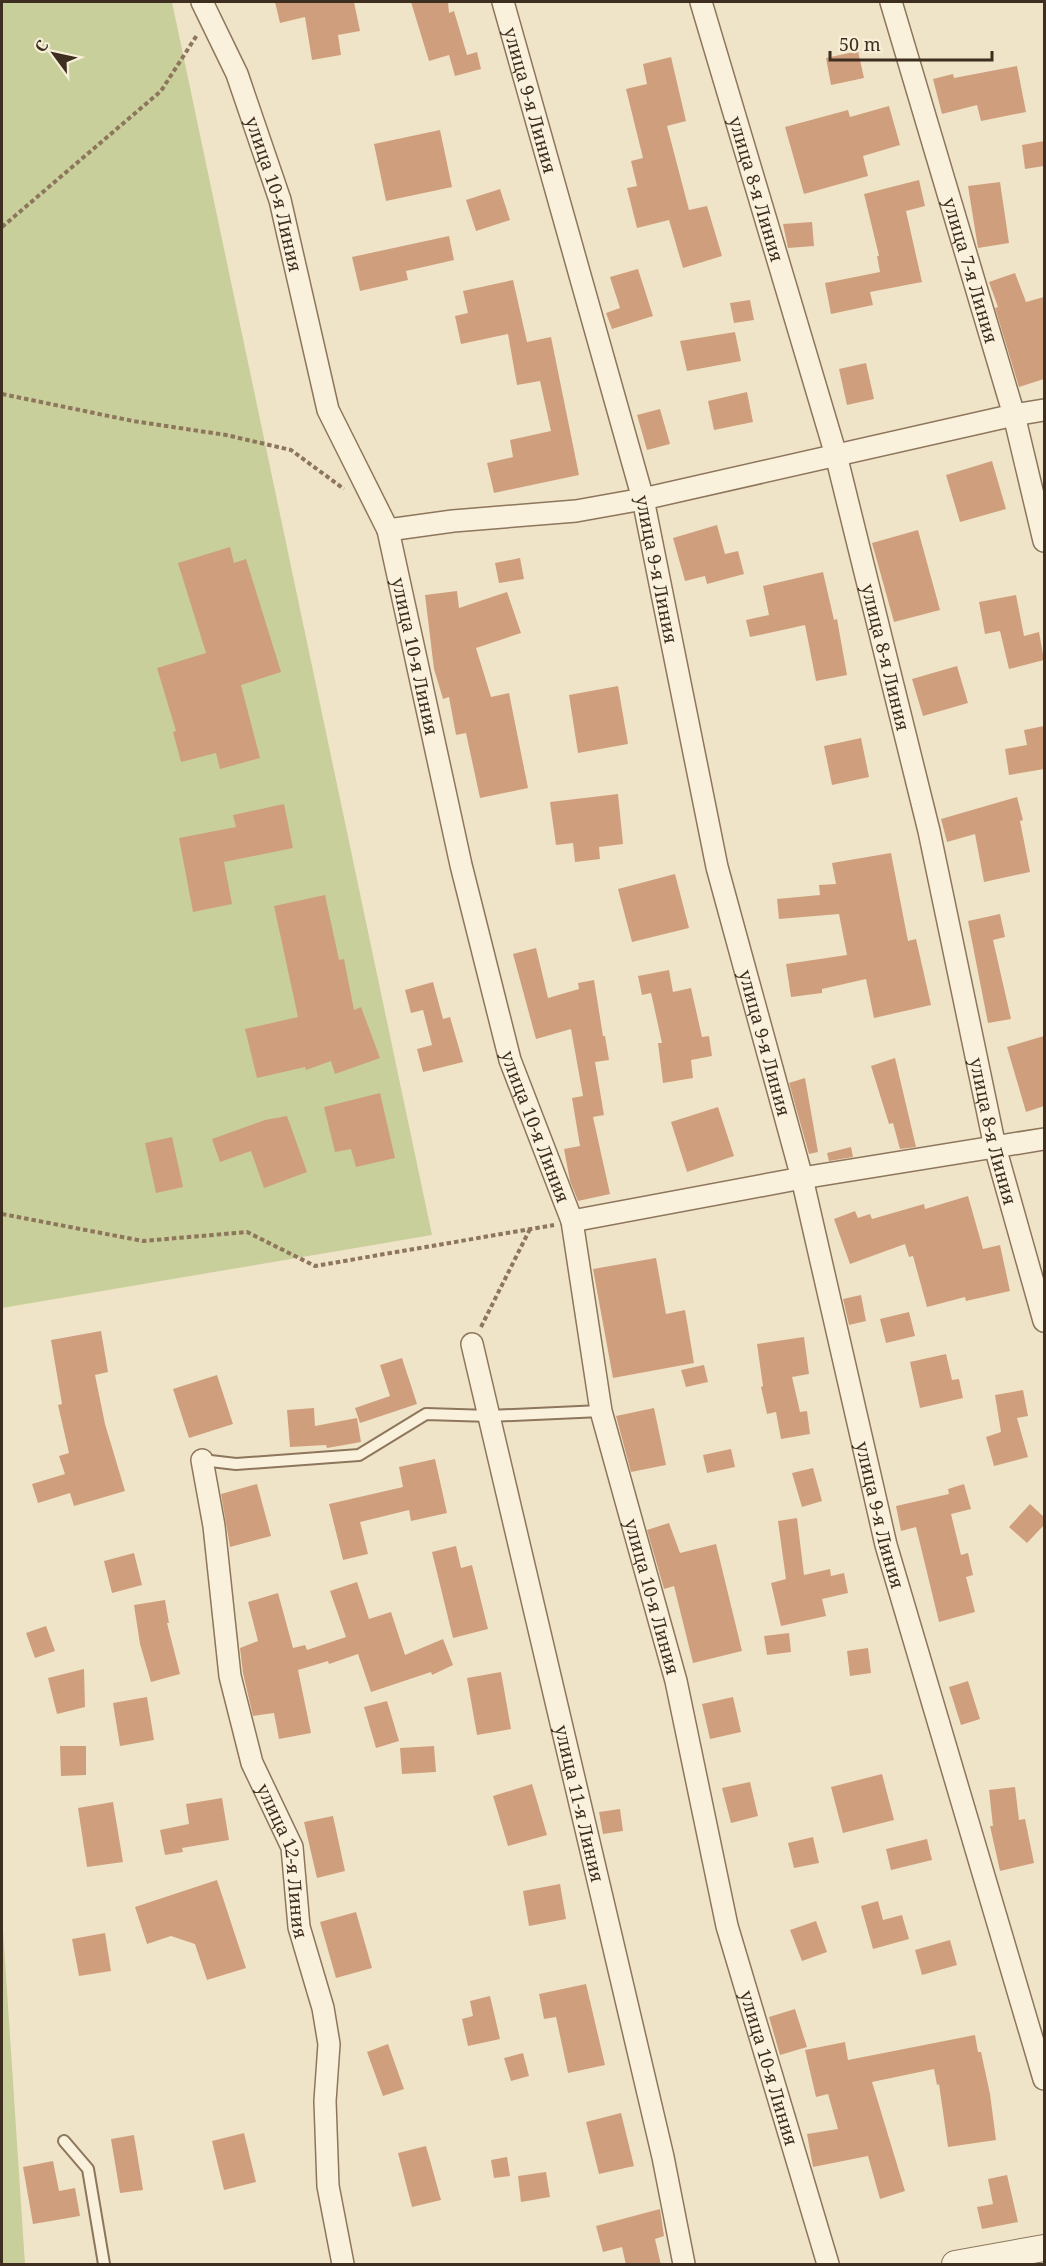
<svg xmlns="http://www.w3.org/2000/svg" width="1046" height="2266" viewBox="0 0 1046 2266" font-family="'Noto Serif',serif">
  <rect width="100%" height="100%" fill="#f0e4c8"/>
  <g fill="#c9cf9b">
    <path d="M2,2H172L432,1235L2,1308Z"/>
    <path d="M2,1915L25,2264H2Z"/>
  </g>
  <g fill="#cf9f7d">
    <path d="M275,2H354L360,31L338,35L341,55L312,60L305,17L280,23Z"/>
    <path d="M411,2H448L449,13L454,11L467,55L477,52L481,69L455,76L449,55L429,61Z"/>
    <path d="M858,51L864,78L831,85L826,58Z"/>
    <path d="M671,57L686,121L667,126L689,210L707,206L722,256L683,268L669,220L637,228L627,188L637,186L631,161L643,158L626,89L647,84L643,64Z"/>
    <path d="M1017,66L1026,112L981,121L977,105L942,114L933,79L953,74L954,78Z"/>
    <path d="M889,106L900,145L863,156L868,176L804,194L785,127L848,110L850,117Z"/>
    <path d="M440,130L452,187L386,201L374,144Z"/>
    <path d="M1044,141V166L1025,169L1022,145Z"/>
    <path d="M919,180L925,206L906,211L922,282L870,292L873,305L831,314L825,283L880,272L877,256H879L864,194Z"/>
    <path d="M1000,182L1009,243L978,248L968,186Z"/>
    <path d="M500,189L510,220L476,231L466,200Z"/>
    <path d="M812,222L814,246L788,248L783,224Z"/>
    <path d="M449,236L454,260L406,271L408,280L360,291L352,257Z"/>
    <path d="M638,269L653,316L612,329L606,313L620,308L610,277Z"/>
    <path d="M1015,273L1026,302L1044,297V379L1019,387L995,308L998,307L989,282Z"/>
    <path d="M513,280L527,342L551,337L579,475L494,493L487,463L513,457L510,440L551,431L540,381L517,385L508,334L461,344L455,316L468,313L463,291Z"/>
    <path d="M750,300L754,320L734,323L730,303Z"/>
    <path d="M735,332L741,361L687,371L680,341Z"/>
    <path d="M866,363L874,399L847,405L839,369Z"/>
    <path d="M747,392L753,422L714,430L708,401Z"/>
    <path d="M660,409L670,444L647,450L637,415Z"/>
    <path d="M992,461L1006,509L960,522L946,475Z"/>
    <path d="M717,525L725,554L738,551L744,574L707,584L705,576L685,581L673,538Z"/>
    <path d="M918,530L940,610L894,622L872,543Z"/>
    <path d="M230,547L234,563L246,559L281,672L241,685L260,758L220,769L216,753L181,762L173,732L176,731L157,668L206,653L178,563Z"/>
    <path d="M520,558L524,579L499,583L495,563Z"/>
    <path d="M823,572L834,620L837,619L847,675L816,681L805,625L750,637L746,620L769,615L763,586Z"/>
    <path d="M457,591L459,608L507,592L521,633L476,648L491,697L509,693L528,788L480,798L466,733L456,735L449,697L443,699L434,669L425,595Z"/>
    <path d="M1016,595L1024,636L1039,632L1044,660L1009,669L1000,631L985,634L979,602Z"/>
    <path d="M957,666L968,703L923,716L912,679Z"/>
    <path d="M618,686L628,744L578,753L569,695Z"/>
    <path d="M1044,726V769L1009,775L1005,749L1027,745L1024,730Z"/>
    <path d="M861,738L869,777L832,785L824,746Z"/>
    <path d="M618,794L623,844L599,847L600,859L575,862L573,843L556,845L550,802Z"/>
    <path d="M1017,797L1023,820L1020,821L1030,872L984,882L975,834L947,842L941,819Z"/>
    <path d="M284,804L293,848L224,862L232,904L193,912L179,838L236,827L233,815Z"/>
    <path d="M891,853L908,941L916,939L931,1005L874,1018L866,979L822,989V993L791,997L786,964L847,955L839,914L779,919L777,899L820,895L819,885L836,884L832,863Z"/>
    <path d="M675,874L689,928L632,942L618,889Z"/>
    <path d="M325,895L339,960L344,959L354,1010L361,1007L380,1058L335,1074L331,1061L306,1070L305,1067L257,1078L245,1029L298,1017L274,906Z"/>
    <path d="M1000,914L1005,937L993,940L1011,1019L988,1023L968,921Z"/>
    <path d="M536,948L548,998L579,989L578,983L594,980L603,1036H605L609,1060L595,1062L604,1115L593,1117L610,1194L578,1201L570,1181L564,1149L580,1146L572,1098L583,1096L571,1029L536,1039L513,954Z"/>
    <path d="M669,970L673,992L691,988L702,1037L709,1036L712,1056L691,1060L693,1078L663,1083L658,1043H662L651,993L642,995L638,976Z"/>
    <path d="M433,982L443,1019L450,1017L463,1062L423,1072L417,1049L432,1045L423,1010L411,1013L405,990Z"/>
    <path d="M1044,1036V1106L1026,1112L1007,1047Z"/>
    <path d="M895,1058L916,1147L900,1149L893,1123L889,1124L871,1066Z"/>
    <path d="M805,1078L818,1152L809,1154L789,1083Z"/>
    <path d="M380,1093L395,1158L356,1167L351,1149L335,1152L324,1107Z"/>
    <path d="M718,1107L734,1156L687,1172L671,1122Z"/>
    <path d="M287,1116L307,1172L264,1188L251,1151L220,1162L212,1139L265,1120Z"/>
    <path d="M172,1137L183,1187L156,1193L145,1143Z"/>
    <path d="M851,1147L853,1157L829,1161L827,1153Z"/>
    <path d="M968,1196L983,1249L1000,1245L1010,1291L966,1301L965,1297L927,1307L913,1256L909,1257L905,1244L850,1264L834,1219L855,1211L858,1218L870,1214L872,1219L924,1204L925,1209Z"/>
    <path d="M656,1258L666,1314L685,1310L694,1363L613,1378L593,1269Z"/>
    <path d="M861,1295L866,1321L849,1325L843,1299Z"/>
    <path d="M909,1312L915,1336L886,1343L880,1319Z"/>
    <path d="M101,1331L108,1372L95,1375L105,1424L125,1491L74,1506L70,1493L38,1503L32,1484L65,1474L59,1456L69,1453L58,1405L62,1404L51,1340Z"/>
    <path d="M804,1337L809,1374L792,1377L800,1412L807,1411L810,1434L781,1439L776,1412L767,1414L761,1387L763,1386L757,1344Z"/>
    <path d="M946,1354L952,1380L959,1379L963,1398L920,1408L910,1362Z"/>
    <path d="M402,1358L417,1404L360,1423L355,1408L390,1396L380,1365Z"/>
    <path d="M704,1365L708,1382L686,1387L681,1370Z"/>
    <path d="M217,1375L233,1424L189,1438L173,1389Z"/>
    <path d="M1023,1390L1028,1416L1017,1418L1028,1457L994,1466L986,1437L1001,1432L995,1395Z"/>
    <path d="M314,1408L315,1426L357,1418L361,1442L327,1448L326,1445L290,1447L287,1410Z"/>
    <path d="M654,1408L666,1465L631,1472L616,1416Z"/>
    <path d="M731,1449L735,1467L707,1473L703,1455Z"/>
    <path d="M435,1459L447,1513L411,1521L409,1510L360,1522L368,1554L343,1560L329,1504L403,1487L399,1467Z"/>
    <path d="M813,1468L822,1501L802,1507L792,1473Z"/>
    <path d="M257,1484L271,1536L230,1547L221,1494Z"/>
    <path d="M964,1484L971,1509L951,1514L961,1555L968,1553L973,1575L966,1577L975,1612L939,1622L916,1527L901,1531L896,1506L949,1494L948,1489Z"/>
    <path d="M1030,1504L1044,1517V1525L1027,1543L1009,1527Z"/>
    <path d="M797,1518L804,1575L830,1569L831,1576L844,1573L848,1593L822,1599L826,1616L781,1626L771,1583L786,1579L778,1521Z"/>
    <path d="M669,1523L680,1553L716,1544L742,1651L693,1663L674,1586L664,1589L647,1530Z"/>
    <path d="M456,1546L461,1568L472,1565L488,1629L453,1638L432,1552Z"/>
    <path d="M134,1553L142,1585L112,1593L104,1561Z"/>
    <path d="M357,1582L369,1619L391,1612L405,1655L443,1639L453,1665L432,1675L431,1672L371,1692L358,1654L329,1664L328,1661L298,1670L311,1733L279,1739L274,1713L253,1716L243,1673L240,1648L258,1641L248,1602L278,1593L293,1648L305,1645L307,1650L346,1637L330,1591Z"/>
    <path d="M165,1600L169,1623H167L180,1674L151,1682L140,1644L134,1605Z"/>
    <path d="M46,1626L55,1651L35,1658L26,1633Z"/>
    <path d="M789,1633L791,1652L767,1655L764,1636Z"/>
    <path d="M868,1648L871,1673L850,1676L847,1651Z"/>
    <path d="M84,1669L85,1707L57,1714L48,1678Z"/>
    <path d="M501,1672L511,1729L477,1735L467,1678Z"/>
    <path d="M968,1681L980,1719L961,1725L949,1687Z"/>
    <path d="M147,1697L154,1740L120,1746L113,1703Z"/>
    <path d="M733,1697L741,1732L710,1739L702,1704Z"/>
    <path d="M387,1701L399,1741L376,1748L364,1707Z"/>
    <path d="M60,1746H86V1775L61,1776Z"/>
    <path d="M434,1746L436,1772L402,1774L400,1748Z"/>
    <path d="M882,1774L894,1820L843,1833L831,1787Z"/>
    <path d="M750,1782L758,1816L731,1823L722,1788Z"/>
    <path d="M532,1784L547,1835L508,1846L493,1796Z"/>
    <path d="M1015,1787L1019,1820L1025,1819L1034,1863L1000,1871L990,1826H993L989,1790Z"/>
    <path d="M222,1798L229,1840L182,1848L183,1852L165,1855L160,1830L189,1824L186,1804Z"/>
    <path d="M113,1802L123,1862L87,1867L78,1808Z"/>
    <path d="M620,1809L623,1831L603,1834L599,1812Z"/>
    <path d="M333,1816L345,1871L317,1878L304,1822Z"/>
    <path d="M813,1837L819,1863L794,1868L788,1843Z"/>
    <path d="M927,1839L932,1860L891,1870L886,1849Z"/>
    <path d="M217,1880L246,1968L207,1980L195,1944L171,1936L147,1944L135,1907Z"/>
    <path d="M560,1884L566,1919L529,1926L523,1891Z"/>
    <path d="M878,1901L883,1920L902,1915L909,1939L873,1949L861,1906Z"/>
    <path d="M356,1912L372,1968L336,1978L320,1922Z"/>
    <path d="M816,1921L827,1952L802,1961L790,1930Z"/>
    <path d="M105,1933L111,1971L79,1976L72,1939Z"/>
    <path d="M950,1940L957,1965L922,1975L915,1950Z"/>
    <path d="M586,1984L605,2065L568,2073L556,2017L544,2019L539,1994Z"/>
    <path d="M490,1996L500,2039L468,2046L462,2019L473,2016L470,2001Z"/>
    <path d="M795,2009L807,2047L780,2055L769,2017Z"/>
    <path d="M975,2035L978,2052H981L990,2094L996,2140L948,2147L939,2084L937,2085L934,2069L872,2082L905,2191L880,2199L868,2156L813,2167L807,2134L838,2129L828,2094L816,2097L805,2050L845,2042L848,2060Z"/>
    <path d="M388,2044L404,2089L383,2096L367,2052Z"/>
    <path d="M523,2053L529,2076L511,2081L504,2058Z"/>
    <path d="M621,2113L634,2166L599,2174L586,2122Z"/>
    <path d="M244,2133L256,2182L224,2190L212,2141Z"/>
    <path d="M134,2135L143,2190L120,2193L111,2139Z"/>
    <path d="M426,2146L441,2200L412,2207L398,2153Z"/>
    <path d="M507,2157L510,2176L494,2178L491,2160Z"/>
    <path d="M53,2161L59,2191L75,2188L80,2216L33,2224L23,2167Z"/>
    <path d="M546,2172L550,2197L521,2202L518,2176Z"/>
    <path d="M1007,2175L1018,2222L982,2229L977,2207L993,2204L988,2179Z"/>
    <path d="M660,2209L664,2236L655,2239L661,2265H626L622,2247L603,2252L596,2226Z"/>
  </g>
  <g fill="none" stroke-linecap="round" stroke-linejoin="round">
    <g stroke="#8d765c" stroke-width="14">
      <g id="service">
        <path d="M202,1460L236,1464L359,1455L426,1414L490,1416L601,1411"/>
        <path d="M64,2141L88,2169L104,2264"/>
      </g>
    </g>
    <g stroke="#8d765c" stroke-width="24">
      <g id="minor">
        <path id="s1" d="M202,2L237,74L280,200L328,410L388,530L461,865L510,1060L572,1221L601,1411L676,1681L727,1926L828,2264"/>
        <path id="s2" d="M503,2L643,499L717,867L802,1178L886,1545L1044,2079"/>
        <path id="s3" d="M701,2L836,455L929,831L995,1147L1044,1321"/>
        <path id="s4" d="M891,2L1014,415L1044,541"/>
        <path d="M388,530L453,521L576,511L643,499L1014,415L1044,410"/>
        <path d="M572,1221L802,1178L1044,1139"/>
        <path id="s5" d="M472,1344L663,2157L684,2264"/>
        <path id="s6" d="M202,1460L214,1526L230,1676L252,1763L292,1847L299,1927L323,2008L329,2044L325,2101L328,2186L343,2264"/>
      </g>
    </g>
    <g stroke="#8d765c" stroke-width="28">
      <path id="tertiary" d="M955,2264L1044,2248"/>
    </g>
    <g stroke="#8d765c" stroke-width="4" stroke-dasharray="4.5 3" stroke-linecap="butt">
      <path d="M2,227L161,91L197,35"/>
      <path d="M2,394L133,421L226,435L291,450L344,489"/>
      <path d="M2,1214L143,1241L247,1232L315,1266L554,1225"/>
      <path d="M481,1327L530,1229"/>
    </g>
    <use href="#service" stroke="#faf1dc" stroke-width="10"/>
    <use href="#minor" stroke="#faf1dc" stroke-width="21"/>
    <use href="#tertiary" stroke="#faf1dc" stroke-width="26"/>
  </g>
  <g text-anchor="middle" dominant-baseline="central" stroke-width="5" stroke-linejoin="round" paint-order="stroke">
    <g font-size="18" fill="#3d2e20" stroke="#f7eed8">
      <text stroke="none"><textPath href="#s2" startOffset="102">улица 9-я Линия</textPath></text>
      <text stroke="none"><textPath href="#s3" startOffset="195">улица 8-я Линия</textPath></text>
      <text stroke="none"><textPath href="#s1" startOffset="206">улица 10-я Линия</textPath></text>
      <text stroke="none"><textPath href="#s4" startOffset="280">улица 7-я Линия</textPath></text>
      <text stroke="none"><textPath href="#s2" startOffset="588">улица 9-я Линия</textPath></text>
      <text stroke="none"><textPath href="#s1" startOffset="692">улица 10-я Линия</textPath></text>
      <text stroke="none"><textPath href="#s3" startOffset="681">улица 8-я Линия</textPath></text>
      <text stroke="none"><textPath href="#s2" startOffset="1074">улица 9-я Линия</textPath></text>
      <text stroke="none"><textPath href="#s1" startOffset="1178">улица 10-я Линия</textPath></text>
      <text stroke="none"><textPath href="#s3" startOffset="1167">улица 8-я Линия</textPath></text>
      <text stroke="none"><textPath href="#s2" startOffset="1560">улица 9-я Линия</textPath></text>
      <text stroke="none"><textPath href="#s1" startOffset="1664">улица 10-я Линия</textPath></text>
      <text stroke="none"><textPath href="#s5" startOffset="472">улица 11-я Линия</textPath></text>
      <text stroke="none"><textPath href="#s6" startOffset="412">улица 12-я Линия</textPath></text>
      <text stroke="none"><textPath href="#s1" startOffset="2150">улица 10-я Линия</textPath></text>
    </g>
  </g>
  <rect width="1046" height="2266" fill="none" stroke="#3d2e20" stroke-width="6"/>
  <g transform="translate(54 54) rotate(303)" stroke="#f7eed8" stroke-width="4.5" paint-order="stroke">
  <path d="M0-4.5L10 22L0 15L-10 22Z" fill="#3d2e20"/>
  <text y="-9" font-size="16" font-weight="bold" text-anchor="middle" fill="#3d2e20">С</text>
  </g>
  <path d="M830 51v9h162v-9" fill="none" stroke="#3d2e20" stroke-width="3"/>
  <text x="839" y="51" font-size="18" fill="#3d2e20" stroke="#f7eed8" stroke-width="4.5" paint-order="stroke">50 m</text>
</svg>
